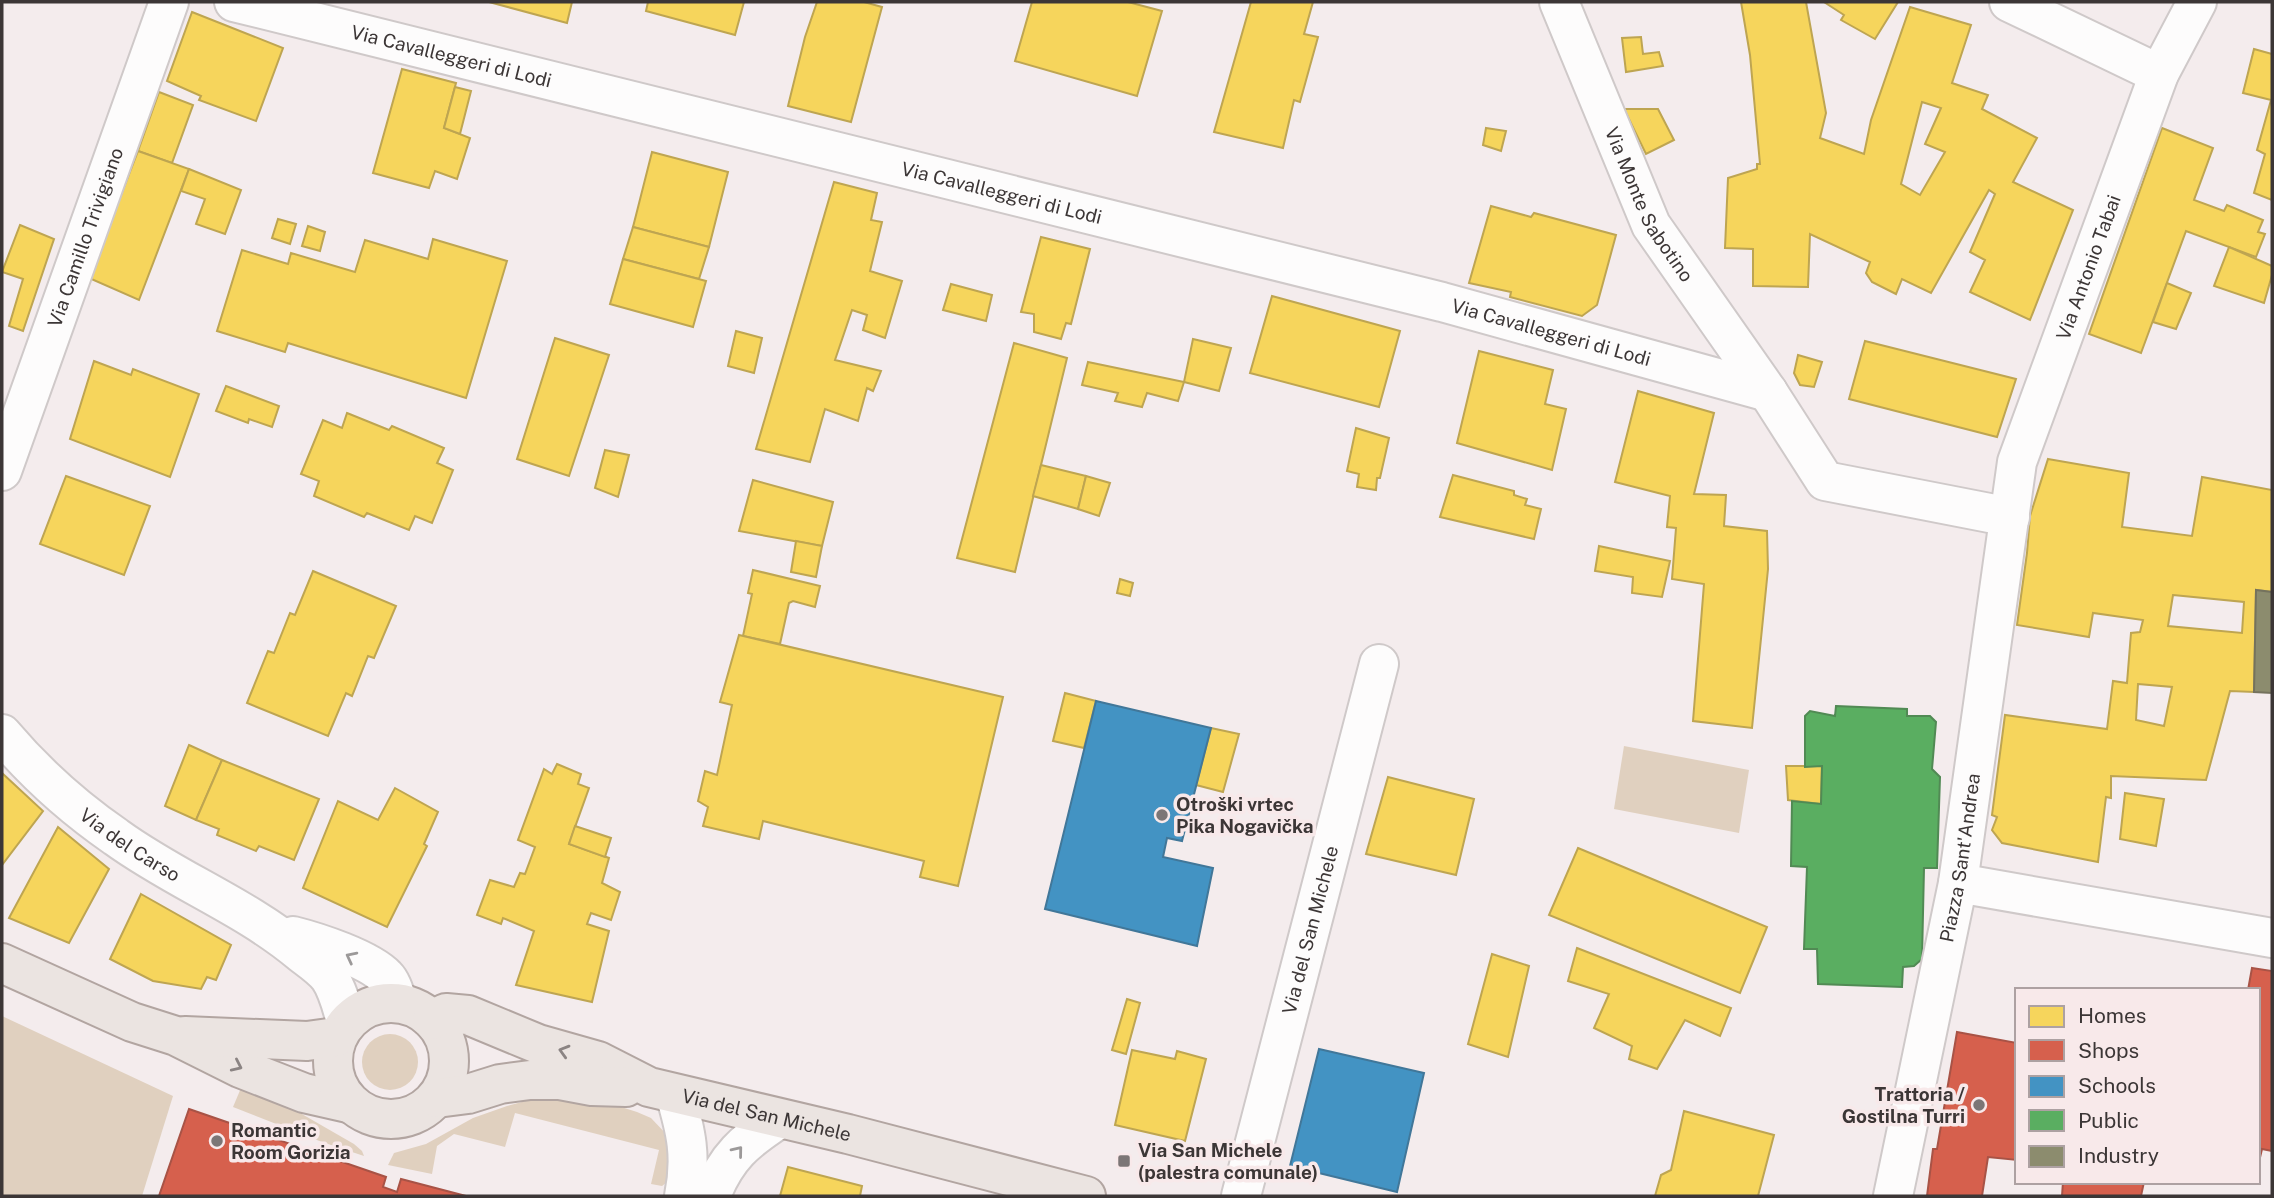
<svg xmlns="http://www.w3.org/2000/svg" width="2274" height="1198" viewBox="0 0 2274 1198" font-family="'Public Sans',sans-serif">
  <rect width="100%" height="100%" fill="#f4eced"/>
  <g fill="#e0d0bf">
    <path d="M1624,746L1749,770L1739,833L1614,809Z"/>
    <path d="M2,1016L173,1096L142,1196H2Z"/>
    <circle cx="390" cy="1062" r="28"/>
    <path d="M241,1088L281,1102L354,1144L362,1151L364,1156L322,1142L233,1107Z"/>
    <path d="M555,1098L618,1106L637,1112L651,1118L669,1137L671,1179L662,1186L651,1184L659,1150L515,1113L505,1147L454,1134L437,1146L432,1174L388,1165L394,1153L426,1144L473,1118L507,1106L529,1100Z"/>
  </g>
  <g fill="#f6d55c" stroke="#bea551" stroke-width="2" fill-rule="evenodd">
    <path d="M489,2H572L567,23Z"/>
    <path d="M648,2H744L735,35L646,11Z"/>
    <path d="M817,2H864L882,7L851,122L788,106L805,37Z"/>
    <path d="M1032,2H1128L1162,11L1137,96L1015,61Z"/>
    <path d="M1251,2H1313L1304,34L1318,37L1300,102L1294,100L1283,148L1214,132Z"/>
    <path d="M1741,2H1806L1826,113L1820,138L1864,154L1871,120L1910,7L1971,25L1952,83L1988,95L1982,109L2037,138L2013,182L2073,210L2030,320L1970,292L1985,260L1970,252L1995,194L1989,190L1931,293L1902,279L1896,294L1872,282L1866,273L1870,262L1810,234L1808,287L1753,286V249L1725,248L1728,178L1757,169V164H1760L1750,55ZM1922,102L1941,108L1925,144L1945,152L1920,195L1901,184Z"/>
    <path d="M1824,2H1898L1875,39L1841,20L1844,15Z"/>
    <path d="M192,12L283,48L256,121L199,100L201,96L167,81Z"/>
    <path d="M1641,37L1643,54L1659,52L1663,66L1626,72L1622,38Z"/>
    <path d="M2254,49L2272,54V200L2254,193L2265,154L2257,150L2271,100L2243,93Z"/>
    <path d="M402,69L456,83L444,128L470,138L457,179L435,171L429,188L373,173Z"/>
    <path d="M455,87L471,91L460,134L444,128Z"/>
    <path d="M159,92L193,105L172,163L138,151Z"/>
    <path d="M1624,109H1658L1674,140L1646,154Z"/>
    <path d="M1486,128L1506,131L1501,151L1483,145Z"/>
    <path d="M2162,128L2213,148L2194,200L2224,211L2227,205L2263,220L2258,232L2265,234L2256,257L2186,231L2141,353L2089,334Z"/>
    <path d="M138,151L189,169L139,300L89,278Z"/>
    <path d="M652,152L728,172L709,247L633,227Z"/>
    <path d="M189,169L241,190L225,234L196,224L205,199L181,191Z"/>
    <path d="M834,182L877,193L871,220L882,222L870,271L902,281L885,338L863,330L867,315L852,310L835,360L881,371L873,391L867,388L858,421L825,409L810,462L756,449Z"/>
    <path d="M1491,206L1531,217L1534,213L1616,235L1597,305L1582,316L1510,297L1511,292L1469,283Z"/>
    <path d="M278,219L296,224L290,244L272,238Z"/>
    <path d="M20,225L54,239L23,331L9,326L23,279L2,272Z"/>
    <path d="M308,226L325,232L320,251L302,246Z"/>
    <path d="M633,227L709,247L699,279L623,259Z"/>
    <path d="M1041,237L1090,249L1071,324L1066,323L1061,339L1034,332V314L1021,312Z"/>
    <path d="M433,239L507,261L466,398L288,343L285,352L217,331L242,250L288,264L291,253L355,272L365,240L428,259Z"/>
    <path d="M2229,247L2272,266V275L2264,303L2214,286Z"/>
    <path d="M623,259L706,281L693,327L610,304Z"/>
    <path d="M2167,283L2191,293L2176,329L2153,322Z"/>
    <path d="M951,284L992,295L986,321L943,310Z"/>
    <path d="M1272,296L1400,331L1379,407L1250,373Z"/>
    <path d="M736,331L762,338L754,373L728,366Z"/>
    <path d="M555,338L609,355L569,476L517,459Z"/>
    <path d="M1193,339L1231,348L1219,391L1184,382Z"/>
    <path d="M1865,341L2016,379L1997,437L1849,399Z"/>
    <path d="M1014,343L1067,358L1015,572L957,558Z"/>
    <path d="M1479,351L1553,370L1545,404L1566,409L1552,470L1457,443Z"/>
    <path d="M1798,355L1822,362L1814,387L1800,385L1794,373Z"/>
    <path d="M94,361L131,375L133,369L199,394L170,477L70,439Z"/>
    <path d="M1088,362L1184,382L1178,401L1147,393L1142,407L1115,401L1118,393L1082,385Z"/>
    <path d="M226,386L279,406L272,427L249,419L248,423L216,411Z"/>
    <path d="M1638,391L1714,413L1694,494L1726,495L1724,526L1767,531L1768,569L1752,728L1693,721L1704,584L1672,579L1676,528L1667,527L1670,496L1615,482Z"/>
    <path d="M347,413L389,430L392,426L444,448L437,463L453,470L432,523L415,516L409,530L367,513L364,517L314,496L319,481L301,474L323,420L342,428Z"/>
    <path d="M1356,428L1389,438L1380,478H1377L1376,490L1357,487L1359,474L1347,471Z"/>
    <path d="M605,450L629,455L618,497L595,488Z"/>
    <path d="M2048,459L2129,473L2122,527L2192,536L2202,477L2272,490V592L2256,590L2254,692L2230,691L2206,780L2111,776V798L2106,797L2098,862L2002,843L1992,830L1997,817L1992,815L2005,715L2107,729L2113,681L2127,683L2131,633L2140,632L2143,620L2093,613L2089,637L2017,625L2027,553L2030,516ZM2173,595L2244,602L2242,633L2168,626ZM2138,684L2172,687L2164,726L2136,720Z"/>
    <path d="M1041,465L1086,476L1078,509L1033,496Z"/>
    <path d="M1453,475L1514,491V495L1527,499L1525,505L1541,509L1534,539L1440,517Z"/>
    <path d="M66,476L150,506L124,575L40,544Z"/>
    <path d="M1086,476L1110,483L1099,516L1078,509Z"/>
    <path d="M753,480L833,502L822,546L739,531Z"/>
    <path d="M796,541L822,546L816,577L791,572Z"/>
    <path d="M1599,546L1670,561L1662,597L1632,593L1633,577L1595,571Z"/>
    <path d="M753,570L820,586L815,607L793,601L789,603L780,644L743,636L752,594L748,593Z"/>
    <path d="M313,571L396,606L374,658L368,656L352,696L346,693L328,736L247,703L268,651L274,653L290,613L295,615Z"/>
    <path d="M1120,579L1133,583L1130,596L1117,593Z"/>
    <path d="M739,635L1003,697L958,886L920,877L924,861L763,821L759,839L703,826L708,807L698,801L705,771L717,775L732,705L720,702Z"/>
    <path d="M1065,693L1096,701L1084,748L1053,741Z"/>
    <path d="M1211,728L1239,734L1223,792L1196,785Z"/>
    <path d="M189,745L222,760L196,820L165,806Z"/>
    <path d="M222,760L319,799L294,860L259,846L256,851L217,835L219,829L196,820Z"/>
    <path d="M557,764L581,774L578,784L589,788L569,844L609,858L602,883L620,892L611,920L591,913L587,924L609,931L592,1002L516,985L534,931L503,918L501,924L477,915L490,880L514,887L520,873L525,874L535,847L518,840L544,769L552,774Z"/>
    <path d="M1786,766H1822L1821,804L1788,800Z"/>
    <path d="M2,773L43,811L2,865Z"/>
    <path d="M1388,777L1474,799L1456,875L1366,854Z"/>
    <path d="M395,788L438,812L424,844L427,846L387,927L303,888L338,801L378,820Z"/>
    <path d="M2125,793L2164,799L2156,846L2120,839Z"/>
    <path d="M575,826L611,838L605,857L569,844Z"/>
    <path d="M58,827L109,869L69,943L9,918Z"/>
    <path d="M1578,848L1767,927L1740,993L1549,915Z"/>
    <path d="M141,894L231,945L216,980L207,977L201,989L153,981L110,959Z"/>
    <path d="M1577,948L1731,1008L1720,1036L1685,1020L1657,1069L1629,1059L1632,1046L1594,1028L1609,994L1568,981Z"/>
    <path d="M1492,954L1529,966L1508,1057L1468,1044Z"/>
    <path d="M1127,999L1140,1003L1126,1054L1112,1050Z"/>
    <path d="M1132,1050L1175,1059L1177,1051L1206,1059L1185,1141L1115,1125Z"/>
    <path d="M1684,1111L1774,1135L1758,1196H1655L1661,1175L1671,1170Z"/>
    <path d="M788,1167L862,1186L860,1196H780Z"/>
  </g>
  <g fill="#d6604d" stroke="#a85346" stroke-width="2">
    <path d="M2252,968L2272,971V1151L2262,1149L2258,1166V990H2248Z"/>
    <path d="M1957,1032L2017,1043V1160L1988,1157L1982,1196H1927L1933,1149H1937Z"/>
    <path d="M189,1109L386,1177L383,1187L397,1192L401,1179L466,1196H159Z"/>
    <path d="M2063,1182H2144L2141,1196H2062Z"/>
  </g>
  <g fill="#4393c3" stroke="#417799" stroke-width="2">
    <path d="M1096,701L1211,728L1182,841L1167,838L1163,857L1213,868L1197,946L1045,909Z"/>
    <path d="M1319,1049L1424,1073L1397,1192L1290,1166Z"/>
  </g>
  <path fill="#5aae61" stroke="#518a54" stroke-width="2" d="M1836,706L1907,709V716H1930L1936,722L1932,769L1940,777L1937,868H1924L1922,959L1914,966L1903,967L1902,987L1818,984L1817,949H1804L1807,867L1791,866L1792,801L1821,804L1822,766L1805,767V716L1810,711L1835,716Z"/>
  <path fill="#8c8c6e" stroke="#74725d" stroke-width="2" d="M2256,590L2272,592V693L2254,692Z"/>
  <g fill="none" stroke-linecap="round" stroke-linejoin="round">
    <g stroke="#cfc9c9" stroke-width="42">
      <g id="minor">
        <path id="s1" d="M234,2L1442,302L1768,392"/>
        <path id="s2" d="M1559,2L1651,225L1768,392L1825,481L2010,517"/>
        <path d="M2009,2L2159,74"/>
        <path id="s3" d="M2,471L169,2"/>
        <path id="s4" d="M2,734C35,773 74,808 116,837C175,880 245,906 301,953C310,960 322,968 329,977C338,990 342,1007 346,1022"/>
        <path d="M1958,883L2272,938"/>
        <path d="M293,936C317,942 369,959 386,977C392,983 395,995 398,1003"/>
        <path d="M675,1094C686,1131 692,1157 684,1196"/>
        <path d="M711,1196C726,1157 745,1141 779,1119"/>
        <path id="s5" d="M1241,1196L1379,664"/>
        <path id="s6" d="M1893,1196L1958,883L2017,462L2159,74L2197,2"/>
      </g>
    </g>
    <g stroke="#b2a5a1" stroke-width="42">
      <g id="major">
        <path d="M2,963L132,1022L176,1036L240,1068L304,1093L348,1103"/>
        <circle cx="391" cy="1061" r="58"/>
        <path id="s7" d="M432,1020L446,1013L468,1015L538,1044L598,1061L649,1087L848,1134L1086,1196"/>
        <path d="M185,1036L307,1041L336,1037"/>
        <path d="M437,1098L468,1094L500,1084L530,1080H560L592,1086L626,1087"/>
      </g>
    </g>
    <use href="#minor" stroke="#fdfcfc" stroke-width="38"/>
    <use href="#major" stroke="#ebe4e1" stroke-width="38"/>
  </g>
  <defs><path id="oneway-chevron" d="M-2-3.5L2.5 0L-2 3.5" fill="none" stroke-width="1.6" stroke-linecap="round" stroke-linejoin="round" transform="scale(1.75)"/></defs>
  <g stroke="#9c9999">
    <use href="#oneway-chevron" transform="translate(351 957) rotate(-153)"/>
    <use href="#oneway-chevron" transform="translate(738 1151) rotate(-51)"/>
  </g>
  <g stroke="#8b8483">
    <use href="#oneway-chevron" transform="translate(564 1051) rotate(-164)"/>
    <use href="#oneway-chevron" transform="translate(237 1066) rotate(25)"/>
  </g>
  <g fill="#7c7676" stroke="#f8e9ea" stroke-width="2.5">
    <circle cx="1162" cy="815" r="7"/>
    <circle cx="1979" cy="1105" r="7"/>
    <circle cx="217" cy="1141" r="7"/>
    <rect x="1117" y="1154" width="14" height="14" rx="3.5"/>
  </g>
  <g text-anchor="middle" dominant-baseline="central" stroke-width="7" stroke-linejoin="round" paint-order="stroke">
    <g font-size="19" fill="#3c3636" stroke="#f8e9ea">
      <text stroke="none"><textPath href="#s1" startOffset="224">Via Cavalleggeri di Lodi</textPath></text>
      <text stroke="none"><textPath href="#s1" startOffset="791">Via Cavalleggeri di Lodi</textPath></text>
      <text stroke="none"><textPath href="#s2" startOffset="222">Via Monte Sabotino</textPath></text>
      <text stroke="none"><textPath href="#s3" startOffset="248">Via Camillo Trivigiano</textPath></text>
      <text stroke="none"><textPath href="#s6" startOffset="952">Via Antonio Tabai</textPath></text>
      <text stroke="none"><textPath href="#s1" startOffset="1358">Via Cavalleggeri di Lodi</textPath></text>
      <text stroke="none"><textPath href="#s4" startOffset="170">Via del Carso</textPath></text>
      <text stroke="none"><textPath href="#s6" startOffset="345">Piazza Sant'Andrea</textPath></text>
      <text stroke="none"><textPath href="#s5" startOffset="275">Via del San Michele</textPath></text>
      <text stroke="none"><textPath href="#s7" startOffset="354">Via del San Michele</textPath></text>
    </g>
    <g font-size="19" font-weight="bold" fill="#3c3636" stroke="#f8e9ea" text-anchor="start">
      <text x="1176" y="804">Otroški vrtec<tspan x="1176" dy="22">Pika Nogavička</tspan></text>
      <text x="1965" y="1094" text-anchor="end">Trattoria /<tspan x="1965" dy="22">Gostilna Turri</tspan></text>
      <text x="231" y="1130">Romantic<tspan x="231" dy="22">Room Gorizia</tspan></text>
      <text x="1138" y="1150">Via San Michele<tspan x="1138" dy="22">(palestra comunale)</tspan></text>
    </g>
  </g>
  <rect width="2274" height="1198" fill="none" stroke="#3c3636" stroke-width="7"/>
  <rect x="2015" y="988" width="245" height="196" fill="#f8e9ea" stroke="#ada1a2" stroke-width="2"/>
  <rect x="2029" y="1006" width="35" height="21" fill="#f6d55c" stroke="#ada1a2" stroke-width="2"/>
  <text x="2078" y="1023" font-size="21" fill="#3c3636">Homes</text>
  <rect x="2029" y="1040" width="35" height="21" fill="#d6604d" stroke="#ada1a2" stroke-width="2"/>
  <text x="2078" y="1058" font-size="21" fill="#3c3636">Shops</text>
  <rect x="2029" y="1076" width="35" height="21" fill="#4393c3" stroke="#ada1a2" stroke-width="2"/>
  <text x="2078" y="1093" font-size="21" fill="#3c3636">Schools</text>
  <rect x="2029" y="1110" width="35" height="21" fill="#5aae61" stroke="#ada1a2" stroke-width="2"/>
  <text x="2078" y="1128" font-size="21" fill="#3c3636">Public</text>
  <rect x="2029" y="1146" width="35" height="21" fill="#8c8c6e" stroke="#ada1a2" stroke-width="2"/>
  <text x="2078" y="1163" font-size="21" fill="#3c3636">Industry</text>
</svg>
